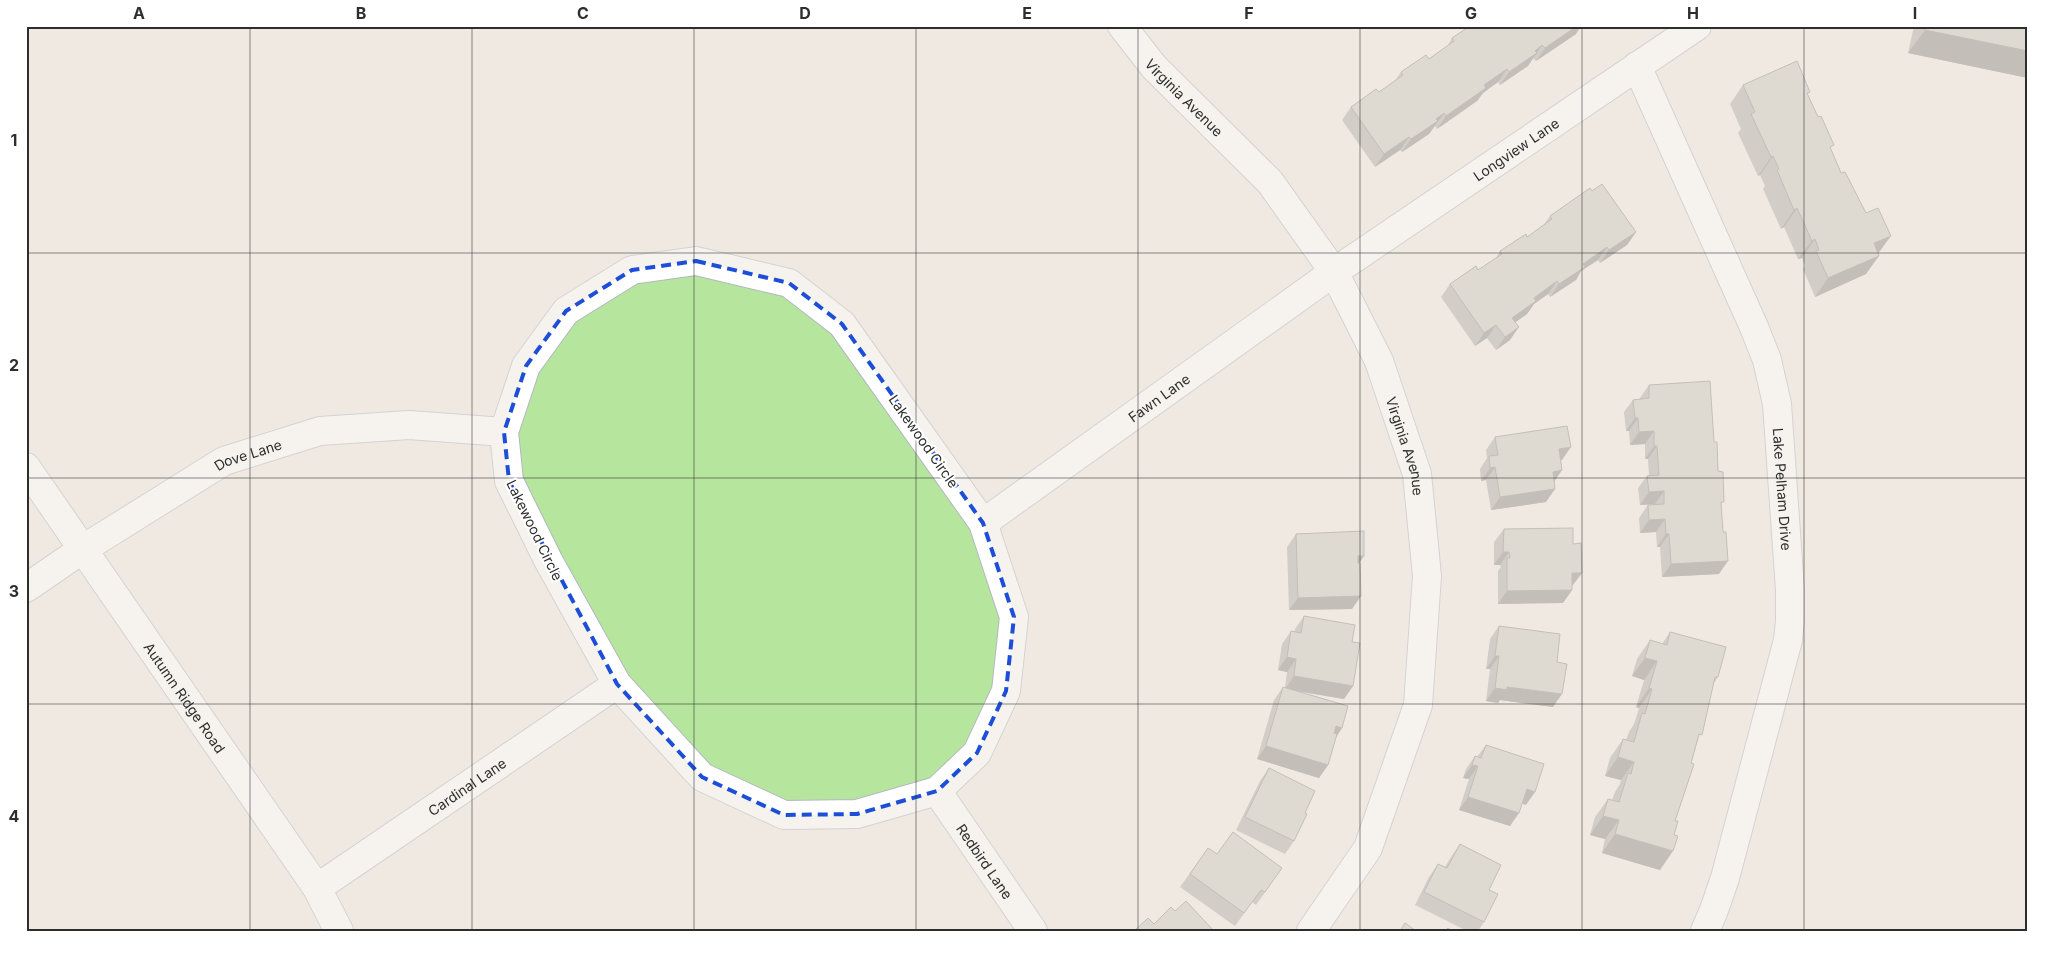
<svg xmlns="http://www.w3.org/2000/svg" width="2054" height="957" viewBox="0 0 2054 957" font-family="Inter,sans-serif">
  <rect width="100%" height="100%" fill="#efe9e1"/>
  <path fill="#b6e59e" d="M727,269L789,283L842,324L983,523L1014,617L1006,691L937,791L831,815L702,777L617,684L509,481L504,432L552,330L632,270Z"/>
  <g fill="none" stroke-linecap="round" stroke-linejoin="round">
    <g stroke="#b4b7c1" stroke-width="30">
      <g id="street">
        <path id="s1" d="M1637,66L1754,327L1767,360L1777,404L1790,590V621L1788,640L1725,878L1714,910L1705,931"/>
        <path d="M696,261L789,283L842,324L983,523L1014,617L1006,691L977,753L937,791L857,814L784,815L702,777L617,684L548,560L509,481L504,432L526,366L566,311L632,270Z"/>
        <path id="s2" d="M26,467L317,888L339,931"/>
        <path id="s3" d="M983,523L1334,272L1697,26"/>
        <path id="s4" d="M26,588L83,549L224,461L320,431L409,425L504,432"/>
        <path id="s5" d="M937,791L1033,931"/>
        <path id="s6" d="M317,888L617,684"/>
      </g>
    </g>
    <g stroke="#b4b7c1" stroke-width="30">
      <g id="secondary">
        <path id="s7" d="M1122,26L1154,67L1270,182L1334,272L1379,361L1417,474L1427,576L1418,705L1368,848L1311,931"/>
      </g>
    </g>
    <use href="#street" stroke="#fff" stroke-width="28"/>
    <use href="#secondary" stroke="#fff" stroke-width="28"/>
  </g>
  <g fill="#afaba4">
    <path d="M1470,26H1581L1576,34L1536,61L1533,58L1528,66L1500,85L1498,82L1483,93L1477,101L1437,129L1435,126L1429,134L1402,152L1400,150L1375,167L1342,120L1351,107L1379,92L1395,81L1401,72L1429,59L1447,47L1452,38Z"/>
    <path d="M1914,26H2028V78L1908,53Z"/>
    <path d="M1743,85L1808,96L1831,150L1878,253L1866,274L1815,297L1803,269L1805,266L1802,258L1798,259L1784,227L1781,229L1763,189L1765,186L1760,175L1758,176L1738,133L1741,129L1730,104Z"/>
    <path d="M1592,191L1636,232L1627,245L1600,263L1598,260L1581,271L1576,280L1550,297L1548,294L1534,304L1527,314L1515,322L1510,340L1496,350L1487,338L1475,346L1441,297L1450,284L1478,270L1496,258L1500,251L1527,237L1543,226L1550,216Z"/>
    <path d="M1649,385L1714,442L1718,471L1721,506L1719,574L1662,577L1660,547H1657L1656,532L1640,533L1639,518L1648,505L1655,504L1640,505L1638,488L1647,476L1649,475L1648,459H1645V444L1630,445L1629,431H1626L1624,412L1633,400L1640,399V398Z"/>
    <path d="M1495,437L1562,460H1561L1562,470L1554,482L1546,502L1491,510L1486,480L1481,481L1480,469L1487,458L1486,450Z"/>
    <path d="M1504,529L1573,544L1582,573L1572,586V590L1563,603L1498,604V571L1501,567L1500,565H1494V542Z"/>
    <path d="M1296,534L1364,556L1359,563L1352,609L1289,610L1287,547Z"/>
    <path d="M1304,616L1352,642L1353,686L1344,699L1296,691L1342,728L1336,738L1328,765L1319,778L1257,759L1274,700L1283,687L1285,688L1287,672L1278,670L1282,644L1291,631H1295V629Z"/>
    <path d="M1499,626L1557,662L1553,707L1500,700L1498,703L1486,701L1490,669H1486L1490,639Z"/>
    <path d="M1670,632L1718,677L1714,683L1675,821L1660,870L1602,853L1605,839L1590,835L1595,817L1608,799L1612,800L1615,792L1620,784L1621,780L1605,776L1610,758L1623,739L1626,740L1629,732L1634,724L1639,708L1636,707L1644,680L1632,676L1637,659L1650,640L1662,644Z"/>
    <path d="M1486,745L1526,805L1522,803L1510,826L1459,810L1469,779L1463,778L1466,769L1475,756L1477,757Z"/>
    <path d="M1269,768L1305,813L1294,841L1285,854L1236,830L1260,781Z"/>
    <path d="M1460,844L1489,890L1484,922L1478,931H1467L1415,905L1429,877L1438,864L1445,867L1451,857Z"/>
    <path d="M1208,848L1217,854L1282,868L1256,905L1252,902L1235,926L1180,887Z"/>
  </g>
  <g fill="#8e8b86">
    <path d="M1577,26H1581L1576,34L1536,61L1545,48Z"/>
    <path d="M1925,30L2028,51V78L1908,53Z"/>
    <path d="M1542,45L1528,66L1500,85L1509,72Z"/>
    <path d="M1507,69L1498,82L1483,93L1477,101L1437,129L1446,116L1484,85Z"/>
    <path d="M1444,113L1429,134L1402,152L1411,139L1436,119Z"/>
    <path d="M1409,137L1400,150L1375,167L1384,154Z"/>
    <path d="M1773,156L1760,175L1758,176L1771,157Z"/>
    <path d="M1797,208L1784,227L1781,229L1794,210Z"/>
    <path d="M1636,232L1627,245L1600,263L1609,250Z"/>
    <path d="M1891,236L1877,255L1874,243Z"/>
    <path d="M1815,239L1802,258L1798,259L1812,241Z"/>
    <path d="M1607,247L1598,260L1581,271L1576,280L1550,297L1559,284L1583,264Z"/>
    <path d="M1879,256L1866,274L1815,297L1828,278Z"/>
    <path d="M1557,281L1548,294L1534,304L1527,314L1503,331L1512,318L1534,298Z"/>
    <path d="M1496,325L1487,338L1475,346L1484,333Z"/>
    <path d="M1519,327L1510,340L1496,350L1505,337Z"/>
    <path d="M1635,418H1638L1629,431H1626Z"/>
    <path d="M1654,431L1645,444L1630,445L1639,432Z"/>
    <path d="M1654,446H1657L1648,459H1645Z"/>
    <path d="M1571,447L1562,460L1550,462L1559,449Z"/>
    <path d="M1495,467L1486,480L1481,481L1490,468Z"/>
    <path d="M1562,470L1553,483V472Z"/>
    <path d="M1555,489L1546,502L1491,510L1500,497Z"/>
    <path d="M1664,491L1655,504L1640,505L1649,492Z"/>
    <path d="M1665,519L1656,532L1640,533L1649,520Z"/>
    <path d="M1666,534H1669L1660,547H1657Z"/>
    <path d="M1503,552H1509L1500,565H1494Z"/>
    <path d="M1358,556H1364L1355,569Z"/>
    <path d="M1728,561L1719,574L1662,577L1671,564Z"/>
    <path d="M1572,573H1582L1572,586H1563Z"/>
    <path d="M1572,590L1563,603L1498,604L1507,591Z"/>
    <path d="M1361,596L1352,609L1289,610L1298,598Z"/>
    <path d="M1495,656H1499L1490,669H1486Z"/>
    <path d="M1287,657L1296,659L1287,672L1278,670Z"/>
    <path d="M1645,658L1657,661L1644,680L1632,676Z"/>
    <path d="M1294,676L1353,686L1344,699L1285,689Z"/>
    <path d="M1507,687L1562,694L1553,707L1500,700L1498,703L1486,701L1495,688Z"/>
    <path d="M1649,688L1652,689L1639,708L1636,707Z"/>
    <path d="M1336,726L1342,728L1333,741L1327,739Z"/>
    <path d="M1266,746L1328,765L1319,778L1257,759Z"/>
    <path d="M1618,757L1634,762L1621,780L1605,776Z"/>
    <path d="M1472,765L1478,766L1469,779L1463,778Z"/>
    <path d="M1527,789L1535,792L1526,805L1518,802Z"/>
    <path d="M1468,797L1519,813L1510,826L1459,810Z"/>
    <path d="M1603,816L1619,820L1605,839L1590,835Z"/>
    <path d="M1615,834L1673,851L1660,870L1602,853Z"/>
  </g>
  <g fill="#cbc7bf" stroke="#8e8b86">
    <path d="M1470,26H1577L1545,48L1542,45L1535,51L1537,53L1509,72L1507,69L1484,85L1486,88L1446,116L1444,113L1436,119L1438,121L1411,139L1409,137L1384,154L1351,107L1376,89L1379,92L1403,75L1401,72L1426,55L1429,59L1454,41L1452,38Z"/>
    <path d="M1926,26H2028V51L1925,30Z"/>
    <path d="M1797,61L1810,92L1807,93L1818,117L1821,116L1834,145L1830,147L1841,173L1845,172L1866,213L1878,208L1891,236L1874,243L1879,256L1828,278L1816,251L1819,250L1815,239L1812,241L1797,208L1794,210L1777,170L1779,169L1773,156L1771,157L1751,114L1755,112L1743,85Z"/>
    <path d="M1602,184L1636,232L1609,250L1607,247L1583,264L1585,267L1559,284L1557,281L1534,298L1536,301L1512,318L1519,327L1505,337L1496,325L1484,333L1450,284L1476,266L1478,270L1502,254L1500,251L1526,234L1527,237L1552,219L1550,216L1590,188L1592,191Z"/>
    <path d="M1710,381L1714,442H1717L1718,471L1723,472L1724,502H1721L1723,532H1726L1728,561L1671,564L1669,534H1666L1665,519L1649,520L1648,505L1664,504V491L1649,492L1647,476L1659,475L1657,446H1654V431L1639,432L1638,418H1635L1633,400L1649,398V385Z"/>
    <path d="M1567,426L1571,447L1559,449L1562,470L1553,472L1555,489L1500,497L1495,467L1490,468L1489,456L1498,455L1495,437Z"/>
    <path d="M1573,528V544L1581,543L1582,573H1572V590L1507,591V558H1510L1509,552H1503L1504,529Z"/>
    <path d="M1364,531V556H1358V563H1360L1361,596L1298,598L1296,534Z"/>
    <path d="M1304,616L1355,625L1352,642L1360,643L1353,686L1294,676L1296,659L1287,657L1291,631L1301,633Z"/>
    <path d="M1499,626L1560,634L1557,662L1567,664L1562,694L1507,687V690L1495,688L1499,656H1495Z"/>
    <path d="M1670,632L1726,647L1718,677H1715L1702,735L1699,734L1691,763L1694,764L1675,821H1678L1674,835L1678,836L1673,851L1615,834L1619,820L1603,816L1608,799L1619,802L1628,773L1631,774L1634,762L1618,757L1623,739L1634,742L1642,713L1645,714L1652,689L1649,688L1657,661L1645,658L1650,640L1667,645Z"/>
    <path d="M1283,687L1348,706L1342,728L1336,726L1334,733L1337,734L1328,765L1266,746Z"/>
    <path d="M1486,745L1544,764L1535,792L1527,789L1519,813L1468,797L1478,766L1472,765L1475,756L1481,758Z"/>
    <path d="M1269,768L1315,791L1305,813L1307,814L1294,841L1245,817Z"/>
    <path d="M1233,832L1282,868L1265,892L1261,890L1244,913L1190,874L1208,848L1217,854Z"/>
    <path d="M1460,844L1501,865L1489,890L1498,894L1484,922L1424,892L1438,864L1447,868Z"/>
    <path d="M1186,901L1214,931H1134L1148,918L1154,924L1171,907L1175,911Z"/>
    <path d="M1405,923L1416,931H1400Z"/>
    <path d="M1448,928L1452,931H1445Z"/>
  </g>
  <path d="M0 0H2054V957H0ZM696,261L789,283L842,324L983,523L1014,617L1006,691L977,753L937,791L857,814L784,815L702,777L617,684L509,481L504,432L526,366L566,311L632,270Z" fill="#efe9e1" fill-opacity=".55" fill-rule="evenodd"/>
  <path fill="none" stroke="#1d4ed8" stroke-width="4" stroke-dasharray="10 6" stroke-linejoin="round" d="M696,261L789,283L842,324L983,523L1014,617L1006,691L977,753L937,791L857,814L784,815L702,777L617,684L509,481L504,432L526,366L566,311L632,270Z"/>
  <path fill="none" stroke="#2e2e2e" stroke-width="1" stroke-opacity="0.55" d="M250,26V931M472,26V931M694,26V931M916,26V931M1138,26V931M1360,26V931M1582,26V931M1804,26V931M26,253H2028M26,478H2028M26,704H2028"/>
  <g text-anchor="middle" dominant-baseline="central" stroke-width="4" stroke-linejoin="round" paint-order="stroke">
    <g font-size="14" fill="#2e2e2e" stroke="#fff">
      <text stroke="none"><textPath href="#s7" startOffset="95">Virginia Avenue</textPath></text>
      <text stroke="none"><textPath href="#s3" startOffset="651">Longview Lane</textPath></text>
      <text stroke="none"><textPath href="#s3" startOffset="216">Fawn Lane</textPath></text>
      <text transform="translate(924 441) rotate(55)">Lakewood Circle</text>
      <text stroke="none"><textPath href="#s7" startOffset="515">Virginia Avenue</textPath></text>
      <text stroke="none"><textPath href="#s4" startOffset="260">Dove Lane</textPath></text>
      <text stroke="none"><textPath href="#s1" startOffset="452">Lake Pelham Drive</textPath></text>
      <text transform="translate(535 530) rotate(64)">Lakewood Circle</text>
      <text stroke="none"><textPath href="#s2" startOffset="280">Autumn Ridge Road</textPath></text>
      <text stroke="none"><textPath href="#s6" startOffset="181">Cardinal Lane</textPath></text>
      <text stroke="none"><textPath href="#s5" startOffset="85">Redbird Lane</textPath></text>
    </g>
  </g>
  <rect width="2054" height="957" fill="none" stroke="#ffffff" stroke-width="55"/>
  <rect x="28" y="28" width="1998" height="902" fill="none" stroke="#2e2e2e" stroke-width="2"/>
  <g font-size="16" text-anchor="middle" font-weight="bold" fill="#2e2e2e">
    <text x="139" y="19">A</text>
    <text x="361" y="19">B</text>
    <text x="583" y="19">C</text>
    <text x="805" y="19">D</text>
    <text x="1027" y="19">E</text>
    <text x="1249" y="19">F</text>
    <text x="1471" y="19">G</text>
    <text x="1693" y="19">H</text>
    <text x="1915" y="19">I</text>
    <text x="14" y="146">1</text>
    <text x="14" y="371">2</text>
    <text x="14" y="597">3</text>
    <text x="14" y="822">4</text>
  </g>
</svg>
